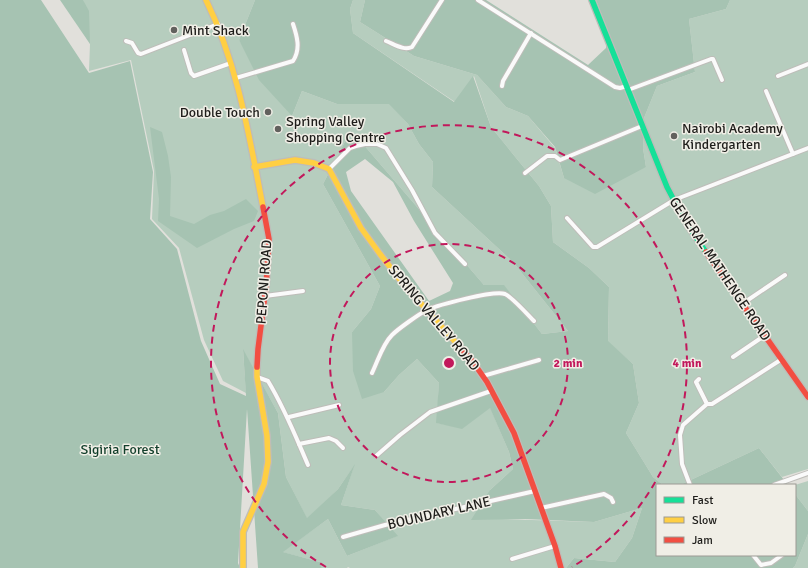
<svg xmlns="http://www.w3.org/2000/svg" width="808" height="568" viewBox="0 0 808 568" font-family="Signika,sans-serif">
  <rect width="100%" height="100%" fill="#e1e0db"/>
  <g fill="#b6cdbe">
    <path d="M83,0H255L239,40L292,116L302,91L337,104L389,103L408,124L419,144L433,162L432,187L513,262L568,331L542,334L504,286L484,285L351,130L323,184L380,286L371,309L352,332L384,392L399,375L417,359L439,383L437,423L462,428L490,407L509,452L513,469L490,490L501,519L594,522L642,508L632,538L615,562L574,558L566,568H350L348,567L347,568H322L320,562L282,552L328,519L347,556L397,536L375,510L341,505L354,466L338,489L307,519L286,477L278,413L243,350L246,393L223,381L204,340L179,248L152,219L154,171L131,60L89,71L90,44Z"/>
    <path d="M353,0H365L360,22L414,56L477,75L506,107L528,116L555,148L564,178L646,167L643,148L644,118L657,86L695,72L689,19L726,9L730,0H808V469L782,477L759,448L680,485H663L653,477L626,433L639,403L633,364L608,342L609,287L589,268L553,242L551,206L539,186L491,127L474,76L455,102L353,33L350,9Z"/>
    <path d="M808,481V511L795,494V485Z"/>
    <path d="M808,534V568H793L795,566Z"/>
  </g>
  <g fill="#a6c3b2" fill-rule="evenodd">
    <path d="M0,0H41L89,73L130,61L153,172L150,219L177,249L201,341L220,384L246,396L243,349L278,413L286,477L307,518L338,489L355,464L341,505L375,510L398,536L347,556L328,519L283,552L320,562L322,568H258L247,409L238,563L240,568H0Z"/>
    <path d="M60,0H83L89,11L90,44Z"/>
    <path d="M255,0H353L350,9L353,33L454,102L473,76L491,127L539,186L551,206L553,242L589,268L609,287L608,341L633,364L639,403L626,433L653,477L663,485H657V555H795V494L808,511V534L795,566L793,568H566L574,558L615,562L632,538L642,508L594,522L525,519L471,520L490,490L513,469L509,452L490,408L462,429L436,423L439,383L417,359L399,375L384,392L362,399L353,371L352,332L371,309L380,286L323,184L351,130L484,285H504L542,334L568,331L513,262L432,187L433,162L419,144L408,124L389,104H337L302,91L292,116L259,80L239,40ZM365,159L393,182L414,221L453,283L450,291L429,301L351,191L346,172Z"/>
    <path d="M365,0H486L588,65L606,48L608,31L596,0H730L726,9L689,19L695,72L657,86L644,118L643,148L646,167L595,194L564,178L555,147L528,116L506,107L477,75L414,56L360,22Z"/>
    <path d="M150,127L162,132L168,156L171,177L170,216L194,224L210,215L224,211L246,199L258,211L254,221L234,229L197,248L158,221L159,199Z"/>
    <path d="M759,448L788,485H680Z"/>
  </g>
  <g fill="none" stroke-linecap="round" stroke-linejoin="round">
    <g stroke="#bebdb9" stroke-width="6">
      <g id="street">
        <path d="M478,0L615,87L620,88L627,86"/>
        <path d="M126,41L132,43L138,53L141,54L218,24"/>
        <path d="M386,41C394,44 404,51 412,47L442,0"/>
        <path d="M184,50L191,73L194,76L231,63"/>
        <path d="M778,76L808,64"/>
        <path d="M236,78L293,61C301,49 297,36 293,24"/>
        <path d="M502,86L503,81L531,33"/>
        <path d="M628,90L711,59H713L722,80"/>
        <path d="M766,91L793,154"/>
        <path d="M329,169L350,148L356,146L365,144H377L386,148L412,190L435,233L465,264"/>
        <path d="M525,173L547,156H555L560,160L642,126"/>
        <path d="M567,218L593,247H597L674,200L808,148"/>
        <path d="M265,296L303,291"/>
        <path d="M742,304L785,275"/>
        <path d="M733,357L764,336"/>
        <path d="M372,373C378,361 382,345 392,335C398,329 419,314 427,310C438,305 494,290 505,294C512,297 528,315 534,321"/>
        <path d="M483,376L539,360"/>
        <path d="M257,377L268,381C285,409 295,435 308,465"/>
        <path d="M699,379L696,382L707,404H712L782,359"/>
        <path d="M289,417L339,405"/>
        <path d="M299,444L329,438L336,441L343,448"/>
        <path d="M376,456L400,435L430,412L491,391"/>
        <path d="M690,485L682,464L680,435L683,425L707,404"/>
        <path d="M774,485L808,473"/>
        <path d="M541,508L604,494L611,498L613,502"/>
        <path d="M343,537L385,525L535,491"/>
        <path d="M753,555L761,565L771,563L782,555"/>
        <path d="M512,559L555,546"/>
      </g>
    </g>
    <g stroke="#bebdb9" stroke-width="8">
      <path id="fast" d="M592,0L667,187L686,223L706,252"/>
    </g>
    <g stroke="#bebdb9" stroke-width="8">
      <g id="slow">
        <path d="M206,0C238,65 249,136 263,207"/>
        <path d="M254,167L295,160L314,163L329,169L361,228L380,254L401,281L458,345"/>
        <path d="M243,568V532L264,484L268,462L267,436L257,377V367"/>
      </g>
    </g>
    <g stroke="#bebdb9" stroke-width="8">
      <g id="jam">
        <path d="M706,252L808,397"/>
        <path d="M458,345L473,362L487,382L514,433L555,546L561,568"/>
        <path d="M257,367L258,349L266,287L269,239L263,207"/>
      </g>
    </g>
    <use href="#street" stroke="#fafafa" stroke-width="4"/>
    <use href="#fast" stroke="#16e098" stroke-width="5.5"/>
    <use href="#slow" stroke="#ffcf43" stroke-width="5.5"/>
    <use href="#jam" stroke="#f24e42" stroke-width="5.5"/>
  </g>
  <g fill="none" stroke="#c2185b" stroke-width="2" stroke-dasharray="7 5">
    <circle cx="449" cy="363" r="119"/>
    <path d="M326 567A238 238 0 1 1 572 567"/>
  </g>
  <g fill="#62615e" stroke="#f0eee6" stroke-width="1.5">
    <circle cx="174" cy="30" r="4"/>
    <circle cx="268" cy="112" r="4"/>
    <circle cx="278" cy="129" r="4"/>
    <circle cx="674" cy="136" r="4"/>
  </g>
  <g text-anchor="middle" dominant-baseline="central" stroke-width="3" stroke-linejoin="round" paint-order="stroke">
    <g font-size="14" fill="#1e1d1a" stroke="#f0eee6" text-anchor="start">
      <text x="182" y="30">Mint Shack</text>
      <text x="260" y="112" text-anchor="end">Double Touch</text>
      <text x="286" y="121">Spring Valley<tspan x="286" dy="16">Shopping Centre</tspan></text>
      <text x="682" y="128">Nairobi Academy<tspan x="682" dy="16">Kindergarten</tspan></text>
    </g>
    <g font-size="14" fill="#1e1d1a" stroke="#f0eee6">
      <text transform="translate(720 269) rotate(56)">GENERAL MATHENGE ROAD</text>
      <text transform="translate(264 282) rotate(-86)">PEPONI ROAD</text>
      <text transform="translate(434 318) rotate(50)">SPRING VALLEY ROAD</text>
      <text transform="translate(439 513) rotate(-13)">BOUNDARY LANE</text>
    </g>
    <g font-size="14" fill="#123f2b" stroke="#f0eee6">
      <text x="120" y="449">Sigiria Forest</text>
    </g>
  </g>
  <circle cx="449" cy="363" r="6" fill="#c2185b" stroke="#f0eee6" stroke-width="2"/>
  <g font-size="12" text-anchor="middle" font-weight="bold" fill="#c2185b" stroke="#f0eee6" stroke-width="3" stroke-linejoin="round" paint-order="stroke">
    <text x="568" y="367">2 min</text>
    <text x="687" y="367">4 min</text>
  </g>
  <rect x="656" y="484" width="140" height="72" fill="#f0eee6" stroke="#9c9a94"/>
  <rect x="664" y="497" width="20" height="6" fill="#16e098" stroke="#9c9a94"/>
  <text x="692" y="504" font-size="12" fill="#1e1d1a">Fast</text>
  <rect x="664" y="517" width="20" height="6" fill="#ffcf43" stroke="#9c9a94"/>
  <text x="692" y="524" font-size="12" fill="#1e1d1a">Slow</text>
  <rect x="664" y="537" width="20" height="6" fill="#f24e42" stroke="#9c9a94"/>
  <text x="692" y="544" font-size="12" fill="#1e1d1a">Jam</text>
</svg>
